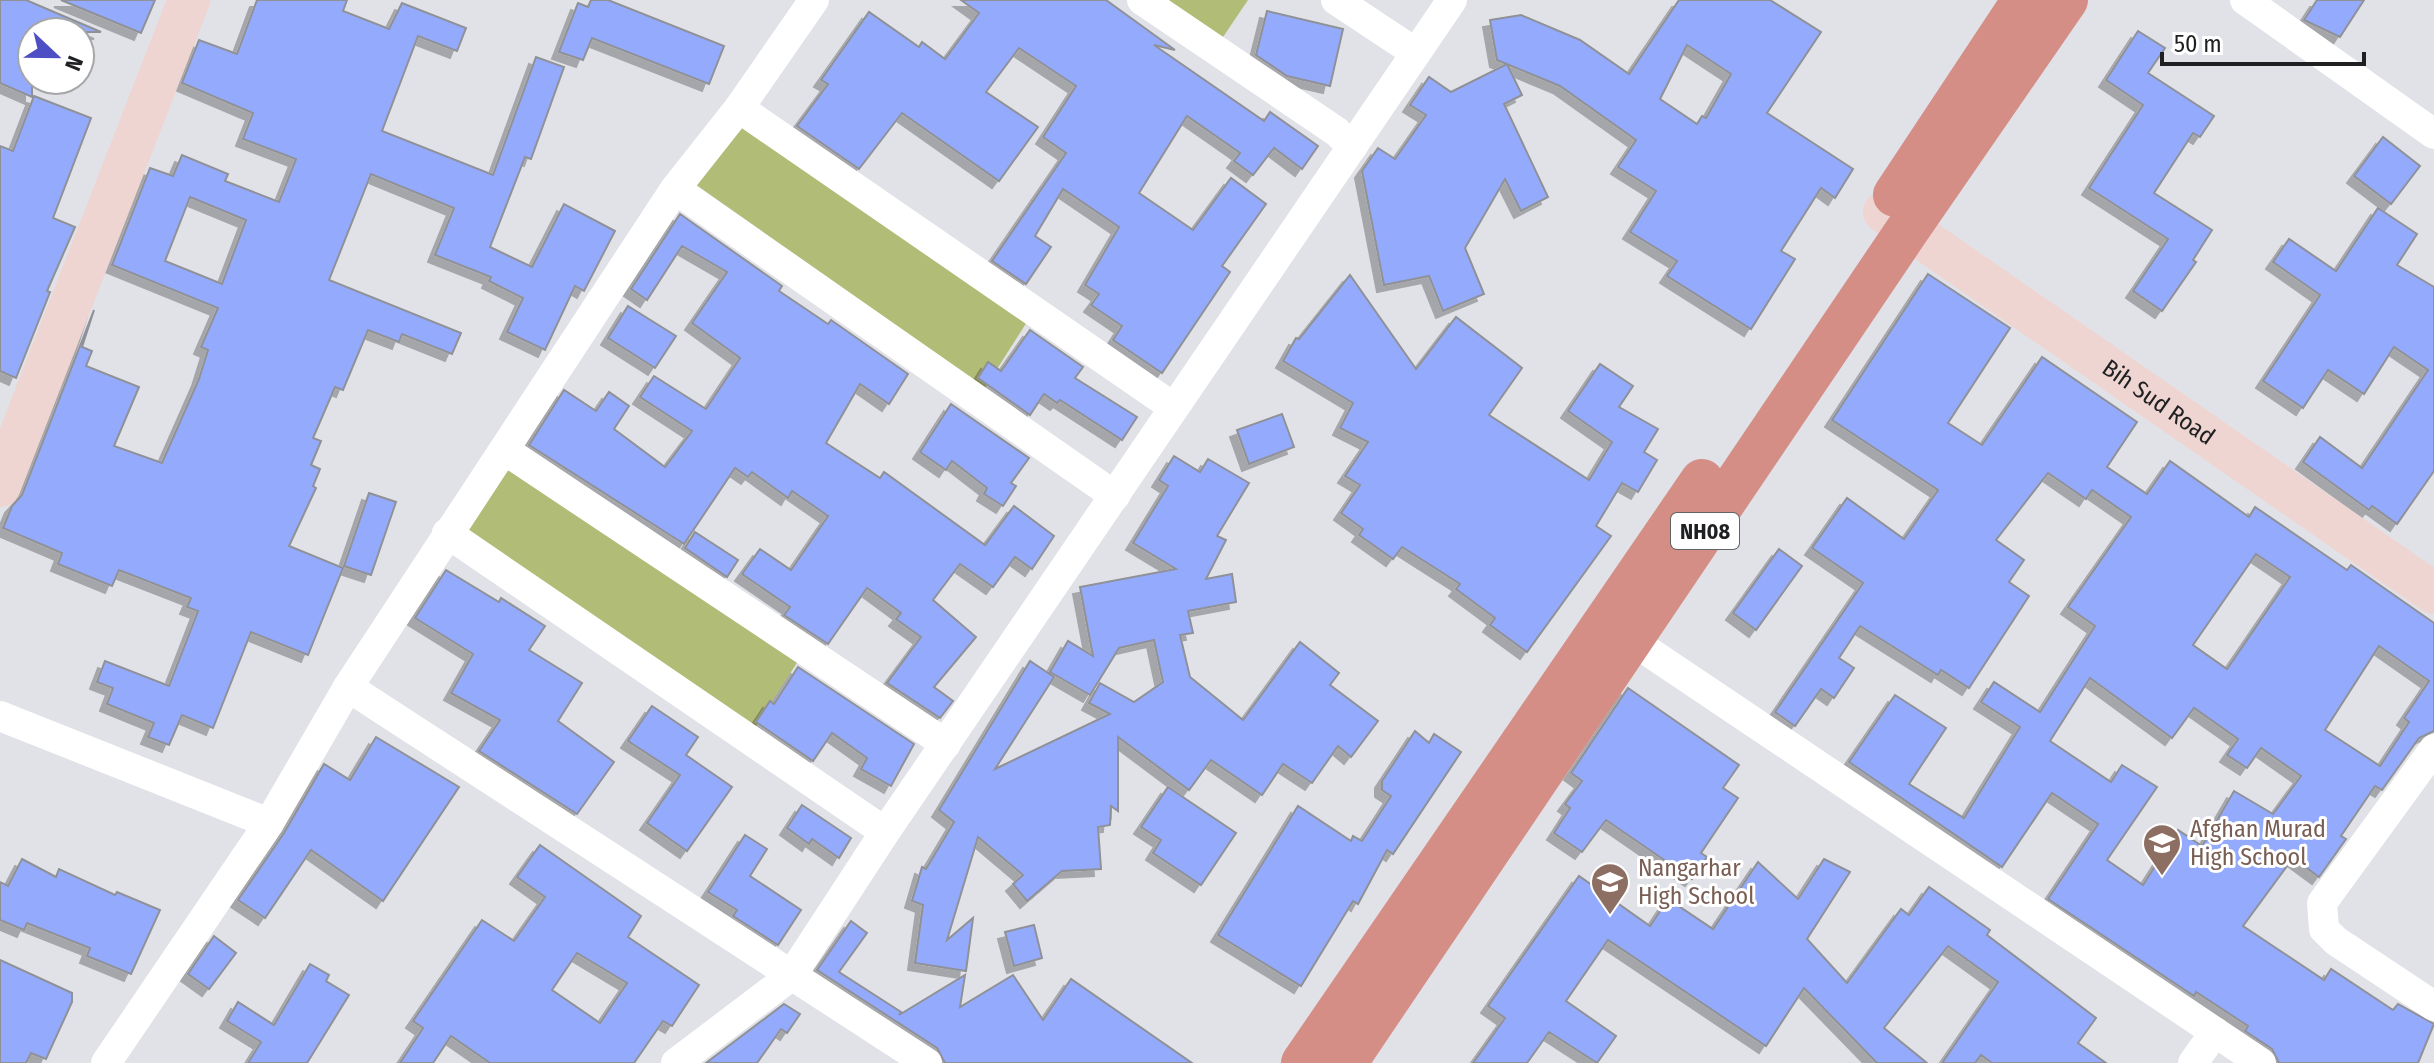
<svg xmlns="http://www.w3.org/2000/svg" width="2434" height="1063" viewBox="0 0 2434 1063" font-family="'Fira Sans Condensed',sans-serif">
  <defs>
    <filter id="shadow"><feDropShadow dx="-7" dy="7" stdDeviation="0" flood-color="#0004"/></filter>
  </defs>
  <rect width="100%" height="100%" fill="#e0e2e8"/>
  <g fill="#b1bd76">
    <path d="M1163,0H1248L1221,40Z"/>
    <path d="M742,116L1032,314L985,388L695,184Z"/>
    <path d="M509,460L800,658L753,731L458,534Z"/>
  </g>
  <g fill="#94aafd" stroke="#8f9197" stroke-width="2" fill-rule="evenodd" filter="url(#shadow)">
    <path d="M0,0H26L101,32H32V97L0,83Z"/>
    <path d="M61,0H155L141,33Z"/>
    <path d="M257,0H347L343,11L389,29L402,3L466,28L457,51L418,36L382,131L493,175L536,57L564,67L531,159L525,157L490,247L532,267L564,204L615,231L584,291L575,286L545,350L507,332L523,298L489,281L491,277L435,255L454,208L371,174L329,280L461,333L452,354L402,334L399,342L368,330L343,390L335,387L313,438L321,441L311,465L320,469L313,486L316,488L289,546L343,568L308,655L251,632L213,728L182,715L169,745L148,737L154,723L107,704L113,688L97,682L105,661L169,686L198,611L187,607L191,598L119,570L112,586L58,564L62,553L3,528L12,506L22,495L94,310L82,347L92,351L86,366L139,387L114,446L162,463L199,379L208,350L201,347L218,308L112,265L150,168L173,176L182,155L228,174L225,181L279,202L296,159L243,139L253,113L182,83L199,40L237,54ZM190,197L246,220L222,284L165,261Z"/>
    <path d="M591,0H608L724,46L709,84L592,38L583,60L559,52L578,3L588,7Z"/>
    <path d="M961,0H1106L1175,50L1154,45L1264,121L1270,112L1318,146L1302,169L1274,148L1253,175L1234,161L1240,153L1187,116L1139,193L1193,230L1231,178L1266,204L1222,266L1230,272L1162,373L1113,340L1122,326L1091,305L1099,294L1085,285L1119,227L1063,189L1035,236L1051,247L1026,284L992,261L1066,153L1043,137L1076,86L1019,48L986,92L1038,127L999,181L902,113L859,169L797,126L828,84L821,80L869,12L919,47L922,42L945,59L979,13Z"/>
    <path d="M1679,0H1770L1821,32L1767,113L1853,169L1835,198L1821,188L1781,251L1795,259L1751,329L1667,276L1677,261L1630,232L1656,191L1618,167L1636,140L1560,86L1497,60L1490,20L1521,15L1580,40L1629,74ZM1687,45L1731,74L1706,118L1702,116L1697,124L1660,99Z"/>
    <path d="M2317,0H2364L2340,37L2304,20Z"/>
    <path d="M1267,11L1343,29L1330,86L1287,76L1256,55Z"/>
    <path d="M2138,31L2165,48L2148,73L2214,116L2200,137L2193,133L2154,193L2212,230L2193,260L2196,262L2162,311L2133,291L2168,239L2089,188L2143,105L2106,80Z"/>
    <path d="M1507,64L1522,95L1504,104L1548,197L1521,211L1505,179L1465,248L1484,294L1443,311L1429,276L1384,285L1362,171L1378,148L1395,159L1426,115L1410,105L1429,77L1451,92Z"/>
    <path d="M34,96L91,118L53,218L75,227L47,291L50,292L16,378L0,371V146L13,151Z"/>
    <path d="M2383,137L2420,166L2391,204L2354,176Z"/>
    <path d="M2378,208L2417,234L2397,265L2434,287V471L2397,524L2372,506L2369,510L2303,462L2320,437L2362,468L2428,370L2394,347L2364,394L2328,370L2303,408L2263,381L2320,295L2273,262L2289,239L2336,271Z"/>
    <path d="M680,214L782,286L779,291L828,324L831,320L908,374L889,404L860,384L826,443L880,478L884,472L985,545L1014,506L1054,536L1032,569L1015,557L993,587L960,564L933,600L976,637L934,687L953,701L940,718L887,683L921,637L896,619L901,613L867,588L828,644L784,615L790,607L742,574L760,549L791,570L828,516L792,491L788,498L752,472L748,477L735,468L684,544L529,445L564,390L596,411L609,392L629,406L614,429L665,467L692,431L640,397L654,376L706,409L740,358L692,323L727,272L682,246L647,300L631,289Z"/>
    <path d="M1928,274L2010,328L1948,423L1982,445L2042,357L2137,422L2107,467L2147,494L2170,461L2249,517L2255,507L2347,570L2351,565L2434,623V731L2419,738L2382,790L2375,786L2341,836L2346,839L2319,877L2293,858L2243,926L2324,980L2331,969L2393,1010L2398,1004L2434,1024L2418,1063H2279L2272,1049L2245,1031L2248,1026L2196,992L2194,996L2048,899L2098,824L2052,793L2002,867L1849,762L1895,695L1946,728L1909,784L1964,818L2020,727L1981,702L1994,682L2040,712L2095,626L2068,607L2131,517L2092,490L2086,499L2048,473L1996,540L2024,560L2009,582L2029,596L1969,688L1941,670L1938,675L1860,626L1839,658L1854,668L1834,698L1821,689L1795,726L1775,712L1863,583L1812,548L1847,498L1904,539L1938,490L1832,420ZM2256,554L2290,577L2227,669L2193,645ZM2379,646L2429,681L2404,718L2409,722L2380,766L2325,730ZM2090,678L2172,738L2194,708L2238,739L2227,755L2247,768L2261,748L2301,776L2273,814L2234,791L2202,846L2178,830L2143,885L2107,860L2157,787L2122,765L2111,782L2050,741Z"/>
    <path d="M1350,275L1416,369L1456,317L1522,368L1489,415L1589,480L1612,442L1568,411L1600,364L1633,386L1619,407L1658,429L1644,452L1657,460L1638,492L1622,483L1596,526L1611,536L1527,652L1490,625L1495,618L1456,589L1460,584L1402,547L1393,559L1359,535L1363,529L1341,513L1360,485L1345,476L1368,442L1340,428L1353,403L1283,361L1296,338L1299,339Z"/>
    <path d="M628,306L676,336L655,368L608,338Z"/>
    <path d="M1030,330L1083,367L1075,378L1137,417L1122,440L1060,400L1057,403L1044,394L1030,415L978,378L988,362L1001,371Z"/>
    <path d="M951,404L1029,458L1011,483L1016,486L1003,506L984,494L987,488L952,461L946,470L920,452Z"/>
    <path d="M1282,414L1294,447L1249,464L1237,430Z"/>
    <path d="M1174,456L1200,472L1208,459L1249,483L1217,536L1226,540L1206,579L1232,574L1236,602L1188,611L1193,633L1180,635L1190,677L1243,720L1300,642L1339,673L1330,685L1378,721L1351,757L1338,746L1312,783L1283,764L1262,795L1211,760L1189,790L1118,737V811L1111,806L1110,825L1098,827L1101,869L1062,871L1027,901L1013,884L1023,875L978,837L947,940L973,918L966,971L915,963L923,905L912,901L922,867L926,869L954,822L939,810L1030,661L1054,677L995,769L1110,714L1089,703L1100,683L1134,702L1163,682L1154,640L1119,648L1090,695L1050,672L1068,641L1093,656L1080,587L1176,569L1133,543L1168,486L1159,480Z"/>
    <path d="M369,493L396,502L371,575L344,566Z"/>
    <path d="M695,532L738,560L727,577L685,548Z"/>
    <path d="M1779,549L1802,566L1756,630L1733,613Z"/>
    <path d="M446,570L499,602L501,598L545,626L529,650L582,683L558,721L614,762L577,814L479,751L500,720L451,693L473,654L415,618Z"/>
    <path d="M798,667L914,744L891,786L861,769L867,758L832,733L813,761L756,722L770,701L774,704Z"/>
    <path d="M1628,688L1739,765L1723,788L1738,798L1701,853L1707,857L1692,879L1606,820L1582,852L1554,833L1570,808L1565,804L1582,781L1571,773Z"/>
    <path d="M652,706L698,737L686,755L732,787L687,851L647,823L680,775L628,741Z"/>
    <path d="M1415,731L1429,743L1434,734L1461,752L1393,854L1387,850L1358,904L1353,901L1301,986L1218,935L1298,806L1351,841L1353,836L1362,841L1391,796L1382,790V781Z"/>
    <path d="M376,737L459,787L383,901L311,850L265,918L238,900L284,833L324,764L350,780Z"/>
    <path d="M1168,787L1236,833L1201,885L1153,853L1161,840L1141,827Z"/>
    <path d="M802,805L851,838L839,858L812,839L809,844L787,828Z"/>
    <path d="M745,835L767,849L750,876L801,910L778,945L733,916L737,910L708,892Z"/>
    <path d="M540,845L641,916L628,937L699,985L672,1026L663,1021L634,1063H490L451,1036L433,1063H400L423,1028L413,1021L482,920L514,941L545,897L517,877ZM577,953L627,983L600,1023L552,990Z"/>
    <path d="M22,859L56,877L59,869L115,895L117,892L160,910L131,974L87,956L90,948L27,923L24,930L0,920V882L8,886Z"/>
    <path d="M1824,859L1850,872L1807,939L1847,983L1901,909L1909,915L1929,887L1990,930L1987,935L2096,1018L2078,1043L2106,1063H1992L1981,1055L1975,1063H1942L1998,982L1948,946L1884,1028L1927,1063H1877L1804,988L1766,1046L1608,940L1566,1001L1616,1036L1597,1063L1549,1032L1527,1063H1473L1505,1018L1488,1006L1579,876L1650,926L1668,899L1713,929L1758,862L1798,899Z"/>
    <path d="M851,921L867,933L839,972L901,1012L899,1015L965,975L960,1007L1013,975L1043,1020L1071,979L1192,1063H945L937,1048L817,970Z"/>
    <path d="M1034,925L1042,958L1014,966L1005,932Z"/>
    <path d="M214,936L236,953L209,989L188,974Z"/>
    <path d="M0,960L72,993V1002L46,1059L31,1053L26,1063H0Z"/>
    <path d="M310,964L329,975L326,981L349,995L307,1063H248L261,1042L227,1021L238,1002L274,1025Z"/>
    <path d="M784,1004L800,1014L787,1033L781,1029L757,1063H706Z"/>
  </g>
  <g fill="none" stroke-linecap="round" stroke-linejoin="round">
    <g stroke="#fff" stroke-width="30">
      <path d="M1142,0L1337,132L1352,147"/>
      <path d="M1336,0L1416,53"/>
      <path d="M2245,0L2434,134"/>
      <path d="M739,108L1173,407"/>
      <path d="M675,189L1115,496"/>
      <path d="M506,451L946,744"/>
      <path d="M447,533L885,832"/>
      <path d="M1615,629L2261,1063"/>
      <path d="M348,687L927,1063"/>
      <path d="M0,716L269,823"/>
      <path d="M2434,749L2322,903L2324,929L2336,941L2434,1006"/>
      <path d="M106,1063L269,823L348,687L675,189L739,108L814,0"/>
      <path d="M676,1063L791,976L885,832L1452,0"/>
      <path d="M2193,1063L2215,1032"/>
    </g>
    <g stroke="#efd5d1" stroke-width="42">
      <path id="s1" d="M1884,212L2434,593"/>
      <path d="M0,486L189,0"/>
    </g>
    <g stroke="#d48e86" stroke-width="44">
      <path d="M1895,195L2024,0"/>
      <path d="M1303,1063L1702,481"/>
      <path d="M1345,1063L1908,229L2066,0"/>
    </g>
  </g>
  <defs>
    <g id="school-pin" transform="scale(2)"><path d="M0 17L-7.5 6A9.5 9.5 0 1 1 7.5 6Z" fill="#8d6e63" stroke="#fff"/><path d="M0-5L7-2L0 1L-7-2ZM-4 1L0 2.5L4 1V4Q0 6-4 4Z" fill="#fff"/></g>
  </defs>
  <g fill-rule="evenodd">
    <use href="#school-pin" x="2162" y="843"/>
    <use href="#school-pin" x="1610" y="882"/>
  </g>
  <g text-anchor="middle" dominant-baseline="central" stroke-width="6" stroke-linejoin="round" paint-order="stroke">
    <rect fill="#fff" stroke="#626364" stroke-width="2" x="1671" y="513" width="68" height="36" rx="6"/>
    <g font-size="22" font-weight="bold" fill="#1f2022">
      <text x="1705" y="531">NH08</text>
    </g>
    <g font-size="24" fill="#1f2022" stroke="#fff">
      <text stroke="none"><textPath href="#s1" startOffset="334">Bih Sud Road</textPath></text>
    </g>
    <g font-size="24" fill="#785e54" stroke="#fff" text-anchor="start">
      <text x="2190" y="829">Afghan Murad<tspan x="2190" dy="28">High School</tspan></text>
      <text x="1638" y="868">Nangarhar<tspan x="1638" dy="28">High School</tspan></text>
    </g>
  </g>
  <g transform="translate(56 56) rotate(112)"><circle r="38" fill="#ffffff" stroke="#a5a6a7" stroke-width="2"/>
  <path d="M0-6L14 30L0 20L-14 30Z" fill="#4e4ec5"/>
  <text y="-12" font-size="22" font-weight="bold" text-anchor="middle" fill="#1f2022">N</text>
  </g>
  <path d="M2162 52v12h202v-12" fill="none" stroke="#1f2022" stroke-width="4"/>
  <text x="2174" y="52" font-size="24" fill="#1f2022" stroke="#ffffff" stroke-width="6" paint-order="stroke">50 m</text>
</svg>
